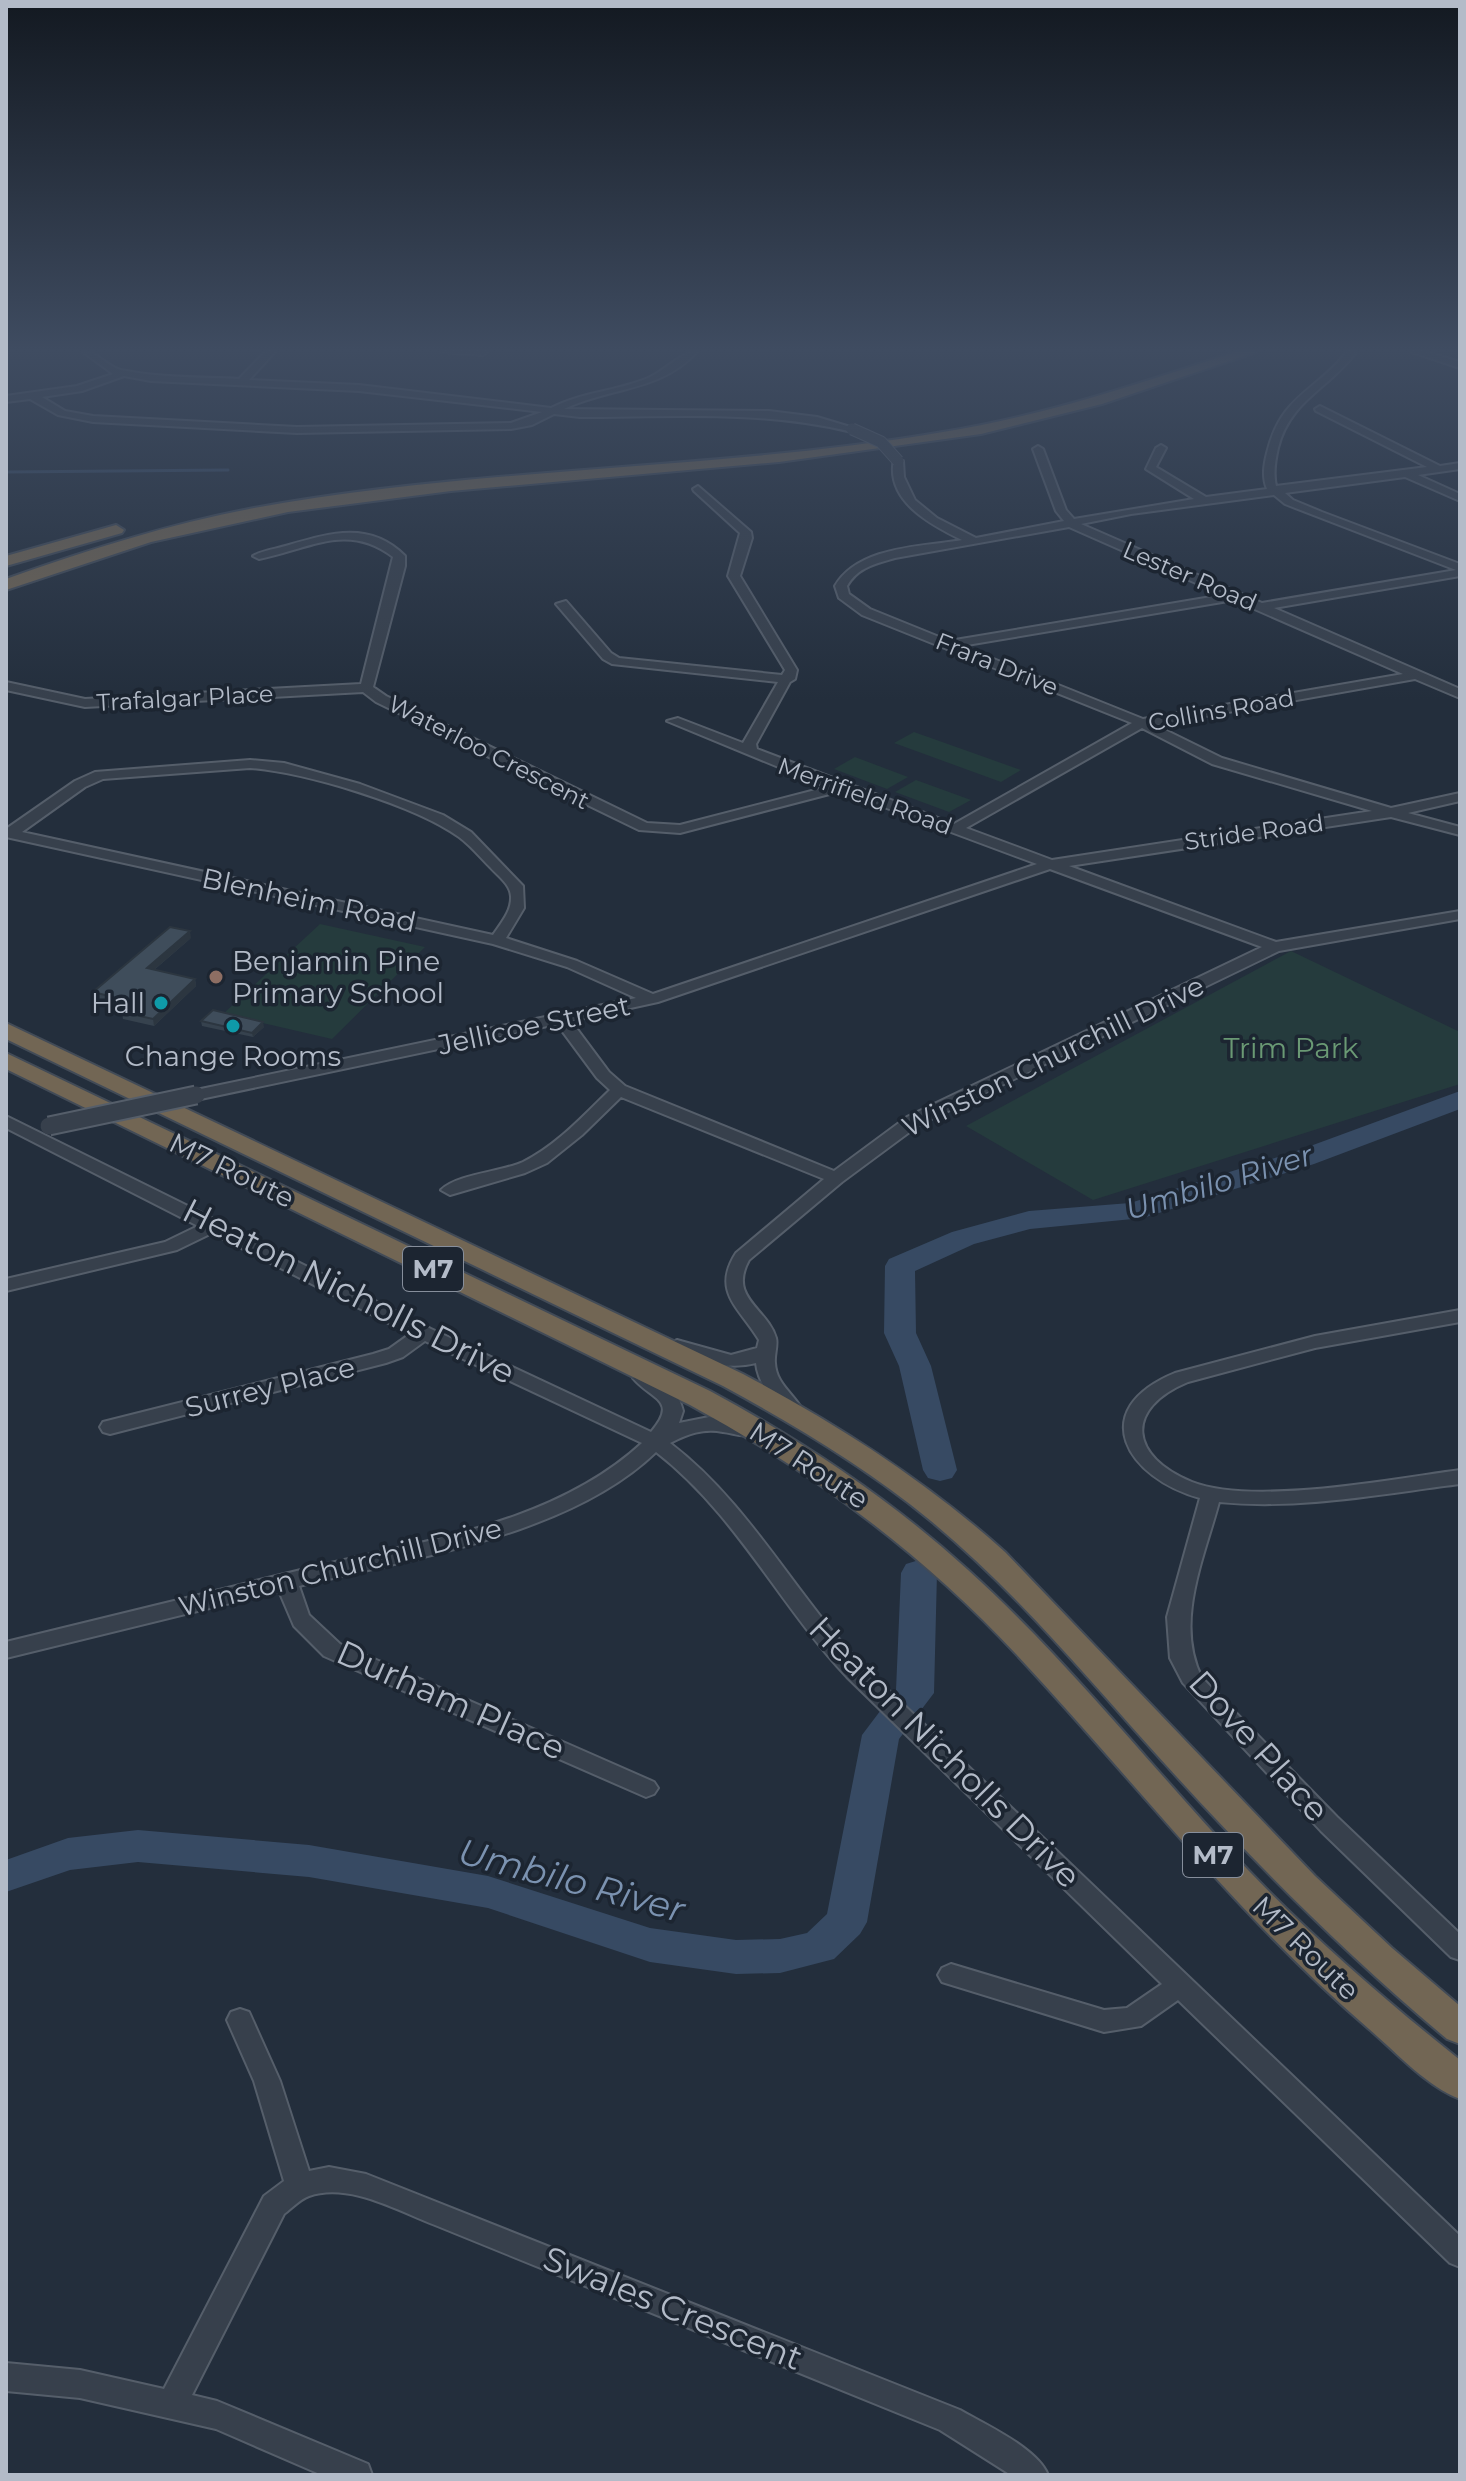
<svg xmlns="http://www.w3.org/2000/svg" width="1466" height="2481" viewBox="0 0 1466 2481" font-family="Montserrat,sans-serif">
  <rect width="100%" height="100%" fill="#232e3c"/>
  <g fill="#253b3d">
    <path d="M914,732L1021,770L1001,782L894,743Z"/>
    <path d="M855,757L908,777L887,789L834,769Z"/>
    <path d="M916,780L971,800L949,812L895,792Z"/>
    <path d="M320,924L425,947L332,1039L223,1014Z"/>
    <path d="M1291,951L1460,1032V1084L1093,1200L966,1126Z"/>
  </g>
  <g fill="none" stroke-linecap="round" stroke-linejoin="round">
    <path stroke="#374a63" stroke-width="3" d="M6,472L228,470"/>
    <g fill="#374a63" fill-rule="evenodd">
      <path d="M1460,1091V1109L1314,1164L1143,1218L1030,1229L974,1244L915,1271L916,1333L931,1366L957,1470L952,1478L940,1481L928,1478L923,1470L899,1366L884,1333L885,1266L889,1259L952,1232L1029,1211L1130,1203L1294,1152Z"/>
      <path d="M919,1560L932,1564L937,1573L934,1693L899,1739L867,1922L860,1934L834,1959L780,1973L736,1974L650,1962L488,1908L309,1877L138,1862L70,1870L6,1892V1860L68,1838L138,1830L309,1845L488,1876L650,1928L736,1940L780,1939L807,1933L827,1914L862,1735L896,1690L901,1573L906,1564Z"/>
    </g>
    <g stroke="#555e6a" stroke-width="4">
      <g id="minor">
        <path d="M83,352C99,352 106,366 121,370C159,378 200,377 239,379L265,352H275L249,380L359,385L551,408C582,392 617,391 648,378C665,371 680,352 697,352C660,392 610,387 564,409L769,411L817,417L857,429L852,432C763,410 671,417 580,417L554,414L532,425L511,429L297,433L93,422L58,415L30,399L6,402V396L77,386L113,374ZM124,376L151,381L359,391L542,412L511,423L297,427L93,416L65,411L42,397L82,391Z"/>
        <path d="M442,352H487L483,355Z"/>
        <path d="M1347,352H1356C1329,389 1290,400 1278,448C1275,461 1273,473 1276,486L1427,467L1316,411L1315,409L1320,406L1440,466L1460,463V469L1418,475L1460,494V501L1405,477L1285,493L1293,500L1322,512L1460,564V576L1274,608L1460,689V698L1415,679L1155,725L1222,758L1391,808L1460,793V801L1408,813L1460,827V835L1391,817L1069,866L1276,942L1460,911V919L1279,951L919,1125L842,1182L749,1260C728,1298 767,1308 776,1338C778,1345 774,1355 775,1363C776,1382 790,1391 800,1406L797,1411H783C770,1397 758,1382 756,1363C725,1371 699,1360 670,1350L667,1346L677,1340L731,1355L757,1348L759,1340C740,1308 711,1292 736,1253L824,1179L621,1097L582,1135L547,1163L525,1173L450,1195L441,1190C457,1174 501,1172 523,1162C557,1145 583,1116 610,1090L597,1078L557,1024L196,1100L188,1095L196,1090L636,998L567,967L493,944L6,837V829L75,781L95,772L250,760L284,763L360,784L443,815L471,832L523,886L524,908L506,938L577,961L653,994L1037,864L841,791L680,833L639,830L376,702L363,692L85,707L6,690V682L85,699L361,684L393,557C347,522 310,549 259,559L253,556C263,550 277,549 289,545C330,533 370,521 405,556V566L373,687L386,696L647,823L680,825L827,787L667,721L678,718L743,743L778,682L612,664L603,659L556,604L566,601L611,653L619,658L782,675L785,670L728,576L740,533L694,491L693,489L698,486L751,532L752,538L740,576L797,670L795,679L790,682L756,744L757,749L954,824L1132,723L862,615L839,598L835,586C859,546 921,547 962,540C931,525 885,501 894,459L903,461L904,477L915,500L937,518L976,538L1064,521L1056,511L1033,449L1038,446L1043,449L1066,510L1074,519L1194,499L1146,469L1156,448L1161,445L1166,448L1156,467L1206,497L1267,489C1262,477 1264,465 1267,453C1281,395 1314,393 1347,352ZM1274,495L1285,504L1456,570L1262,603L1081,524L1131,514ZM1069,527L1223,595L949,641L870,609L849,594L847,586C858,567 875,564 895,558ZM1234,600L1403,674L1143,719L961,646ZM1142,728L1212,764L1372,811L1052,860L966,828ZM250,768C304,772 415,805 459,837C470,845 480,857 490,867C498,876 510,884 511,896C512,911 501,923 493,935L22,832L85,787L103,779ZM1050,869L1262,947L907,1117L834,1171L625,1086L609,1072L571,1021L658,1002Z"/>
        <path d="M1412,352H1427L1460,362V368Z"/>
        <path d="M6,1116L214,1219L222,1220L224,1225L431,1329L651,1432C679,1399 651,1400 633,1378L643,1372C662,1377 679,1392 683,1411L679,1423L709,1417L750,1425L753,1430L750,1435C740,1437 733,1433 723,1432C703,1428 688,1434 670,1443C750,1504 794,1594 863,1666L1460,2236V2267L1450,2263L1178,2000L1141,2026L1104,2032L942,1982L938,1975L942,1968L951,1964L1104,2010L1127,2008L1162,1984L847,1677C779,1605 736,1514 656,1452C570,1535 412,1558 299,1586L309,1615L340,1644L654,1782L658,1788L654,1794L646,1797L324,1656L294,1626L279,1591L6,1658V1642C107,1617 208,1593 309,1568C421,1541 553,1525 642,1443L425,1341L403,1357L386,1363L110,1434L103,1432L100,1427L103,1422L373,1354L389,1349L410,1334L212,1233L177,1250L6,1291V1279L165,1242L198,1226L6,1128Z"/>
        <path d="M1460,1310V1322L1315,1348L1188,1382C1123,1409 1130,1457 1192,1482C1254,1506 1392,1479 1460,1470V1484C1380,1494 1300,1510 1219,1502C1204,1558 1174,1623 1202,1678L1337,1817L1460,1934V1960L1451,1957L1321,1831L1183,1683L1170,1658L1167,1617L1200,1498C1127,1478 1085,1410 1175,1373L1315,1336Z"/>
        <path d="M240,2009L249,2012L280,2081L309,2171L329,2167L366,2174L960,2410C986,2425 1037,2448 1048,2475H1011L940,2430L435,2225C398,2211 349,2182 309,2196C300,2199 292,2208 284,2214L192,2395L217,2401L368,2464L372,2475H322L216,2429L80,2398L6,2391V2363L80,2370L164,2389L264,2196L284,2181L254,2081L227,2020L231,2012Z"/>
      </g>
    </g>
    <g stroke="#424b57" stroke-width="4">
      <g id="highway">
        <path d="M1235,352H1256L1102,404L981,434L779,462L451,491L288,512L151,542L6,590V579C87,550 169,524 254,508C482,466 715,471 943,432C1043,416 1139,384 1235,352Z"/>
        <path d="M116,525L124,530L122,533L6,566V556Z"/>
        <path d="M6,1023L743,1374C837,1424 925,1480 1005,1552L1315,1876L1392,1948L1460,2006V2044L1447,2039C1346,1955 1254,1862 1166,1765C1090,1681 1018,1593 931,1521C867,1468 796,1426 723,1386L6,1039Z"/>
        <path d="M6,1053L710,1391C803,1441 890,1499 968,1570C1070,1662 1154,1771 1248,1870C1314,1939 1386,2001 1460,2060V2099C1426,2086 1396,2052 1369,2029C1237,1916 1134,1780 1016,1654C922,1553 811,1471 690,1405L6,1069Z"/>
      </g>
    </g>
    <use href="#minor" fill="#37404c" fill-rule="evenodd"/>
    <use href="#highway" fill="#726654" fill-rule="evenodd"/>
    <g stroke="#555e6a" stroke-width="13" stroke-linecap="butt">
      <path id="minor-bridge-far1" d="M852,429L881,442L898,461"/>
    </g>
    <g stroke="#555e6a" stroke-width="21" stroke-linecap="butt">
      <path id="minor-bridge" d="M49,1126L196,1095"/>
    </g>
    <use href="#minor-bridge-far1" stroke="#37404c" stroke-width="11"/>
    <use href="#minor-bridge" stroke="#37404c" stroke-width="17"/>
  </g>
  <g fill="#36424e">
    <path d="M191,938L154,970L195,979L196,986L154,1026L123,1019L122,1012L126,1009L112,1006V1003L94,999L93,992Z"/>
    <path d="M201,1021L264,1027L253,1037L202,1026Z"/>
  </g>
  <g fill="#2c3640">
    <path d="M190,931L191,938L148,975L147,968Z"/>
    <path d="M195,979L196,986L154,1026L153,1019Z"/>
    <path d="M263,1022L264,1027L253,1037L252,1033Z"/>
  </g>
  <g fill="#3f4d5b" stroke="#2c3640" stroke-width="2">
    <path d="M170,927L190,931L147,968L195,979L153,1019L122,1012L131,1004L111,999L113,997L93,992Z"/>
    <path d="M213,1010L263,1022L252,1033L201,1021Z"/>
  </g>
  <linearGradient id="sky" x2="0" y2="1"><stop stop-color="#131921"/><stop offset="0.5" stop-color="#3f4c61"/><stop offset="1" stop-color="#3f4c61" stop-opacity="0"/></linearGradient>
  <rect width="1466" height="700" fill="url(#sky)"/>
  <circle fill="#8d6e63" stroke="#1c2531" stroke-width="3" cx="216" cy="977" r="8"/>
  <g fill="#0f9aa8" stroke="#1c2531" stroke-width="3">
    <circle cx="161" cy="1003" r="8"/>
    <circle cx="233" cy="1026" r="8"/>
  </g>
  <g text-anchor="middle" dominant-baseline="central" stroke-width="7" stroke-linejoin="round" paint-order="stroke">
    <g font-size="24" fill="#b3bbc8" stroke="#1c2531">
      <text transform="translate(1190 576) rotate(23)">Lester Road</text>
      <text transform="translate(997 664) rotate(22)">Frara Drive</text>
      <text transform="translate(185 698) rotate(-3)">Trafalgar Place</text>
      <text transform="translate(1221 710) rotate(-10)">Collins Road</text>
      <text transform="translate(489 752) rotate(27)">Waterloo Crescent</text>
      <text transform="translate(865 796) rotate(20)">Merrifield Road</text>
      <text transform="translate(1254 832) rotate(-8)">Stride Road</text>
    </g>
    <g fill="#1c2531" stroke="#868e9b" stroke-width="2">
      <rect x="403" y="1247" width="60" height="44" rx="6"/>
      <rect x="1183" y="1833" width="60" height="44" rx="6"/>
    </g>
    <g font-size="26" font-weight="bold" fill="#b3bbc8">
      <text x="433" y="1269">M7</text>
      <text x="1213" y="1855">M7</text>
    </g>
    <g font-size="28" fill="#b3bbc8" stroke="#1c2531">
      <text transform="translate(309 900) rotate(12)">Blenheim Road</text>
      <text transform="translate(534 1025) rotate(-12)">Jellicoe Street</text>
      <text transform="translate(1053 1056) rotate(-26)">Winston Churchill Drive</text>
      <text transform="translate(232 1170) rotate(26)">M7 Route</text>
      <text transform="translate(270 1387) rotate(-14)">Surrey Place</text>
      <text transform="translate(809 1465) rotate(33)">M7 Route</text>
      <text transform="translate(340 1567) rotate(-14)">Winston Churchill Drive</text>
      <text transform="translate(1306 1948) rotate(44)">M7 Route</text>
    </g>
    <g font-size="28" fill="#b3bbc8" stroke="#1c2531" text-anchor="start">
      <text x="232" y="961">Benjamin Pine<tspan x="232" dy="32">Primary School</tspan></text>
      <text x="145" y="1003" text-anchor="end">Hall</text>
      <text x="233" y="1056" text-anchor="middle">Change Rooms</text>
    </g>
    <g font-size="28" fill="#6a9974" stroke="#1c2531">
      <text x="1291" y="1048">Trim Park</text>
    </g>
    <g font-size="30" font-style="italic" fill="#7b92b0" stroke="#1c2531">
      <text transform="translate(1219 1182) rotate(-17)">Umbilo River</text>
    </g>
    <g font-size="34" fill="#b3bbc8" stroke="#1c2531">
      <text transform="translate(349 1291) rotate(27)">Heaton Nicholls Drive</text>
      <text transform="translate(451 1700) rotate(24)">Durham Place</text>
      <text transform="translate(1259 1746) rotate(48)">Dove Place</text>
      <text transform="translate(945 1752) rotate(45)">Heaton Nicholls Drive</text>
      <text transform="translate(673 2308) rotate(22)">Swales Crescent</text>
    </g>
    <g font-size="36" font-style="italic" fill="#7b92b0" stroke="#1c2531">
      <text transform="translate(572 1880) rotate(15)">Umbilo River</text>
    </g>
  </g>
  <rect width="1466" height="2481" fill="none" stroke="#b3bbc8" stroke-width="16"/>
</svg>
